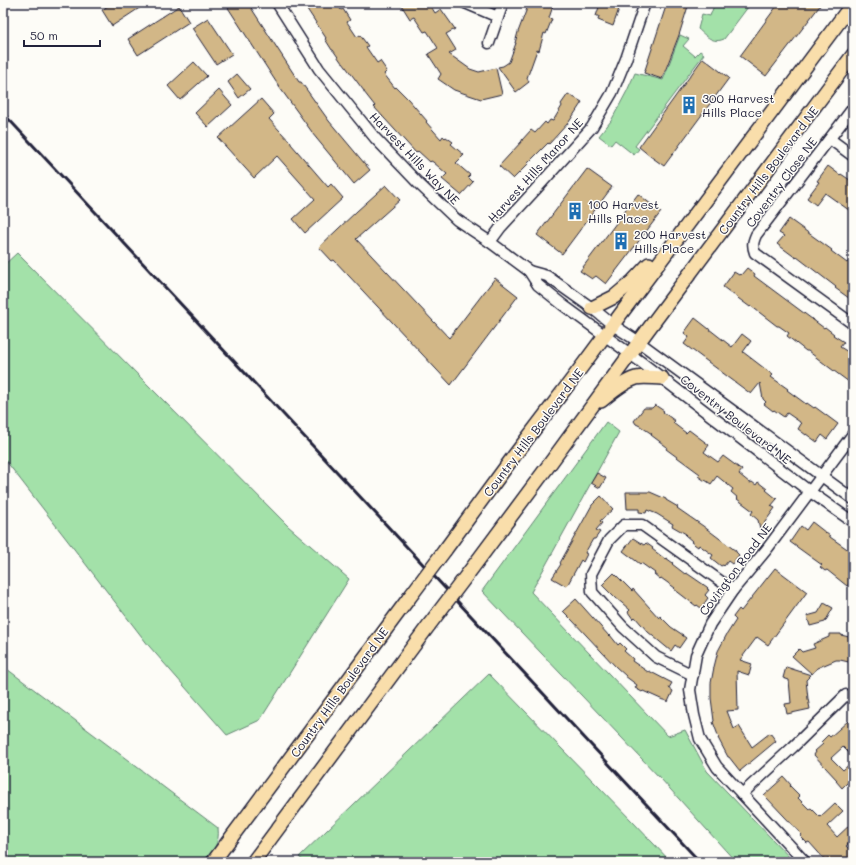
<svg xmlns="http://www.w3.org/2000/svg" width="856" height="865" viewBox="0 0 856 865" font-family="Mali,sans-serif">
  <rect width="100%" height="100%" fill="#fdfcf7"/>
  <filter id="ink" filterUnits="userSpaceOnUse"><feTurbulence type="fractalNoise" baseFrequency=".025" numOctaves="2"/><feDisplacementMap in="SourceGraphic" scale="8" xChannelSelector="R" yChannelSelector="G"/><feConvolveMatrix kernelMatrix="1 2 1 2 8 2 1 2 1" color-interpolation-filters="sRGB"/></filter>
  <g filter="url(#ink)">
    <g fill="#a3e1a9" stroke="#628272">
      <path d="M715,3H751L724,39C713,44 706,36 698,29L702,14L710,16Z"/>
      <path d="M680,35L689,39L683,46L695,56L700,51L704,54L635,146L639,149L634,155L615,140L611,145L599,136L611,121L627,91L635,73L663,80Z"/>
      <path d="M17,253L288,526L349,579L260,720L227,735L149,646L3,457V266Z"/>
      <path d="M606,422L619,432L531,592L668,736L685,730L707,771L794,862H736L661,779L482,591Z"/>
      <path d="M3,666L218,828C220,844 213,850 204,862H3Z"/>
      <path d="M489,674L633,822L671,862H305L299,857Z"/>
    </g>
    <g fill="#d2b787" stroke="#22223b">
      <path d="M112,3H147L112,26L102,10Z"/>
      <path d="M225,3H248L299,82H301L329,121L370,170L354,184L312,133V132L280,88Z"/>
      <path d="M303,3H336L341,10L343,9L350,20L347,22L357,37L360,35L368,46L366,47L377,63L380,61L387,71L384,74L395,88L396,87L408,99L427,121L426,122L441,139L443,136L445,138L446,137L453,142L451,144L464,155L456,163L470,175L468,177L473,182L461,195L442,179L447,174L433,162L431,161L430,162L418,151L416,153L374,107L375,106L364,92V91L343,63H342L333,50H332L325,39L326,38Z"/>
      <path d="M400,3H429L435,13L441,9L455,29L446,34L456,50L449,54L470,69L479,72L496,68L502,94L481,99L454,90L438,79L441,74L428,54L438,48L427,31L424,32L414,17L410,19Z"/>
      <path d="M529,3H554L549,18L552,19L546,34L544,33L539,51L537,50L527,78L529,82L516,92L498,67L503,66L509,62L516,43H515L518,32Z"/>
      <path d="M603,3H621L613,26L598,20L599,16H596L600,4L603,5Z"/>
      <path d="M667,3H689L679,35L662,79L644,73Z"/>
      <path d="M779,3H822L766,76L740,56Z"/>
      <path d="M179,6L189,22L138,55L128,39Z"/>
      <path d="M208,18L232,54L216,64L192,28Z"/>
      <path d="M703,58L729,78L664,166L650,156L639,147Z"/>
      <path d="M194,62L207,76L180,100L168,86Z"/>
      <path d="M237,74L250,89L239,98L228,82Z"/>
      <path d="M219,90L232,105L208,127L195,113Z"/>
      <path d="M568,94L582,102L569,122L549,144L548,143L527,164H528L513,179L499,166L522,141V140L531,130L535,133L545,122L547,124L550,120L553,121L562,106L561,104Z"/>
      <path d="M261,99L274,114L269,119L291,143V144L328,187L331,184L343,198L305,233L293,219L315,199L277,156L254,178L218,138Z"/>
      <path d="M828,166L840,175L841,174L853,182V213L825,193L816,205L807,198L819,182L817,181Z"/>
      <path d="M587,169L612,187L562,254L537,235Z"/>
      <path d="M386,185L400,200L356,239L449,338L495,278L518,296L451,385L334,260L332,261L319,247L357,211Z"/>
      <path d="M638,194L661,212L606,284L596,276L592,279L580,271Z"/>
      <path d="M789,219L832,250L831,251L847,263L853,255V301L835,288L836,287L797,257L796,258L777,244L784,236L779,233Z"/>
      <path d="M747,268L755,274L754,276L824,328L825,327L834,334L833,335L844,342L840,347L853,355V385L830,368L808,351H806L787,336L789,333L779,326H777L751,306L750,307L723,287L734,272L739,275L740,274L741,275Z"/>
      <path d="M695,318L732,347L742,334L751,341L743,352L773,375L771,377L788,389L787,390L806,404L807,403L814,408L815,407L838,424L827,439L822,435L817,442L806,434V435L798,429L801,424L800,423V422L787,413L784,417L774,410L773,411L764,404L766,402L763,399L760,383L751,394L684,344L689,337L684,333Z"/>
      <path d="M655,405L664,411L663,412L675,421L673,423L686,433L689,430L709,445L704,452L718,462L723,456L742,470L739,474L750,483L752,482L756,485L758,482L767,489L766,490L777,499L771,506L775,508L760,529L758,520L751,514L753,511L737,499L738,498L731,492L733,489L717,476L711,484L705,480V481L698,476L700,474L666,449L667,447L651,435L652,434L640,426L636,424L634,421L644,408H652Z"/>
      <path d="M597,473L606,478L600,488L591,483Z"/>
      <path d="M626,492H650L666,499V500L678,507L677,508L703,526L736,551V552L739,555L732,564L728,561L724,566L723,565L721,566L711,558L713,555L699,545L698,547L691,542L692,541L685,535L686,534L672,526L673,524L657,514L647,510L646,513L639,512V509H627Z"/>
      <path d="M601,496L613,509L600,521L602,523L596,530L600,532L595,539H593L585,553L587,554L583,562L581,560L568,584L566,586L552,578L561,564L560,563L592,505Z"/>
      <path d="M812,522L830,536V537L853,553V579L847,586L827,570L825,571L820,567L822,565L790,542L801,526L806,530Z"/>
      <path d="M633,538L644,545L646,543L653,548L652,549L665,559L666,558L673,563L672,564L685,574L686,573L688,574L707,587L708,588L707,589L709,590L705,595L708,598L701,608L697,605L696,606L674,589L675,588L661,578L660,579L654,574L655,573L641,563L640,564L623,551Z"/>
      <path d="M775,568L807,592L768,645L757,637L740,660L752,664L749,675L737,671L738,710L727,711L734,729L739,726L752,747L770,733L776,741L740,771L729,757H728L718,738H719L713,722L714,721L711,698V683L714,667L718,651L727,634L736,620L733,617L739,609L741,611Z"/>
      <path d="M614,573L632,591L633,589L659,618L660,616L671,627L683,635H682L686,638L679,648L675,645L671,651L648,632L635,617L633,619L628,612L630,610L622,603L617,599H616L602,585Z"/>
      <path d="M576,599L609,636L610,635L618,645L620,643L626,649L624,651L633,659L632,661L648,672L649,671L672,683L669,688L673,691L668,702L664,700H663L643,691L642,692L635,688L637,685L625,676H626L616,667L572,620L563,611Z"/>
      <path d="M824,603L833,608L825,622L810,626L807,616L818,613Z"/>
      <path d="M829,634H841V635L853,638V663L840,660H836L817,668L812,674L792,656L799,649L802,652L815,648L813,644L829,637Z"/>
      <path d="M786,667L811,675L806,680L808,699L810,709L787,714L785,704L791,703L789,680L783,678Z"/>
      <path d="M853,720V749L849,753L843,747L831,758L843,770L853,761V777L842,788L836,781L837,780L814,755L816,752L815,751L823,744L821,742L828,735L830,737L848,721L849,723Z"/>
      <path d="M784,777L791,785L790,786L800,796L798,798L809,809L811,808L820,817L835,803L843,811L827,826L837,837L853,822V840L846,846L853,853V856L847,862H831L828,859L826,861L809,842L807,843L800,836L802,835L766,797L764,795Z"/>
    </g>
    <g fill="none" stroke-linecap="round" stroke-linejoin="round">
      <g stroke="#22223b" stroke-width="13">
        <g id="minor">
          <path d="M277,3L319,69L375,138L417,182L457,220L490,242L529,271L538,285L563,305L641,362L809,491L853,522"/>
          <path d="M465,3L498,17"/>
          <path d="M489,43L503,3"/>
          <path d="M853,108L756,235C753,242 752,245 755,253L853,324"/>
          <path d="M830,139L853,156"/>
          <path d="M490,242L501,227L537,188L592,127L612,93L626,59L645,3"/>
          <path d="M529,271L547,276L592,308L613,325L639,342L853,499"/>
          <path d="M693,675L656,657L623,627L592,592L591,574L609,540L624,525H642L733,590"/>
          <path d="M742,794L793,747L846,695"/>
          <path d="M805,862L717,767L700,739L694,715L690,690L696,655L710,624L733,590L767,549L853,434"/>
        </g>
      </g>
      <g stroke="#22223b" stroke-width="16">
        <g id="major">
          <path d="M592,308L614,297L633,281L649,264"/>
          <path d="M601,401C611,393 623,382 636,378C644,376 654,378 662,378"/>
          <path d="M445,550L514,456L574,377L620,315L853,3"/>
          <path d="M467,575L546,469L647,331L853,55"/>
          <path d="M213,862L409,598"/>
          <path d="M253,862L429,625"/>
        </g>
      </g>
      <use href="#minor" stroke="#fdfcf7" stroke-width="10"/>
      <use href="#major" stroke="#f9deab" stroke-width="13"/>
      <path stroke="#22223b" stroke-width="3" d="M3,113L700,862"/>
      <g stroke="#22223b" stroke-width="16" stroke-linecap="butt">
        <g id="major-bridge">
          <path d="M409,598L445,550"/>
          <path d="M429,625L467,575"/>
        </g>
      </g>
      <use href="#major-bridge" stroke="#f9deab" stroke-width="13"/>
    </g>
  </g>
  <defs>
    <g id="building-bare" transform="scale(1.38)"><path d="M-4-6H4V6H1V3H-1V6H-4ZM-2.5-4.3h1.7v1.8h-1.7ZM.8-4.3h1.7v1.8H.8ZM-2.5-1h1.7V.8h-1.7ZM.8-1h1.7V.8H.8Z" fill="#1f6fb2" stroke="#fdfcf7" stroke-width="2.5" paint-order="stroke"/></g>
  </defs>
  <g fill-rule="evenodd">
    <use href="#building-bare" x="689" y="105"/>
    <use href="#building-bare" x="575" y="211"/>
    <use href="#building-bare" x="621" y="241"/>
  </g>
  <g text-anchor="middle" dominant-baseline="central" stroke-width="3" stroke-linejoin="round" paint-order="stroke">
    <g font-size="12" fill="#22223b" stroke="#fdfcf7" text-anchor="start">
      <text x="702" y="98">300 Harvest<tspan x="702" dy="14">Hills Place</tspan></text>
      <text x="588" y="204">100 Harvest<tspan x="588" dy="14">Hills Place</tspan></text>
      <text x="634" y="234">200 Harvest<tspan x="634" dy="14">Hills Place</tspan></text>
    </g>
    <g font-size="12" fill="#22223b" stroke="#fdfcf7">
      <text transform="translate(415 158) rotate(46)">Harvest Hills Way NE</text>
      <text transform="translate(535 170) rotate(-48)">Harvest Hills Manor NE</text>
      <text transform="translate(768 170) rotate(-53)">Country Hills Boulevard NE</text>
      <text transform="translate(781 182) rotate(-53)">Coventry Close NE</text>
      <text transform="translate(736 419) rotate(38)">Coventry Boulevard NE</text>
      <text transform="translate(533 432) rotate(-53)">Country Hills Boulevard NE</text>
      <text transform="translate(735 569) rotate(-53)">Covington Road NE</text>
      <text transform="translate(339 692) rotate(-54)">Country Hills Boulevard NE</text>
    </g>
  </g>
  <rect width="856" height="865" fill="none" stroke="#fdfcf7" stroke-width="16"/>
  <rect x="8" y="8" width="840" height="849" fill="none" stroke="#22223b" stroke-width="1.5" filter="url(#ink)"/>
  <path d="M24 40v6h76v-6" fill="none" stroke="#22223b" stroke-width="2"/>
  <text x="30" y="40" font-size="12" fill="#22223b" stroke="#fdfcf7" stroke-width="3" paint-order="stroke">50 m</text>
</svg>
